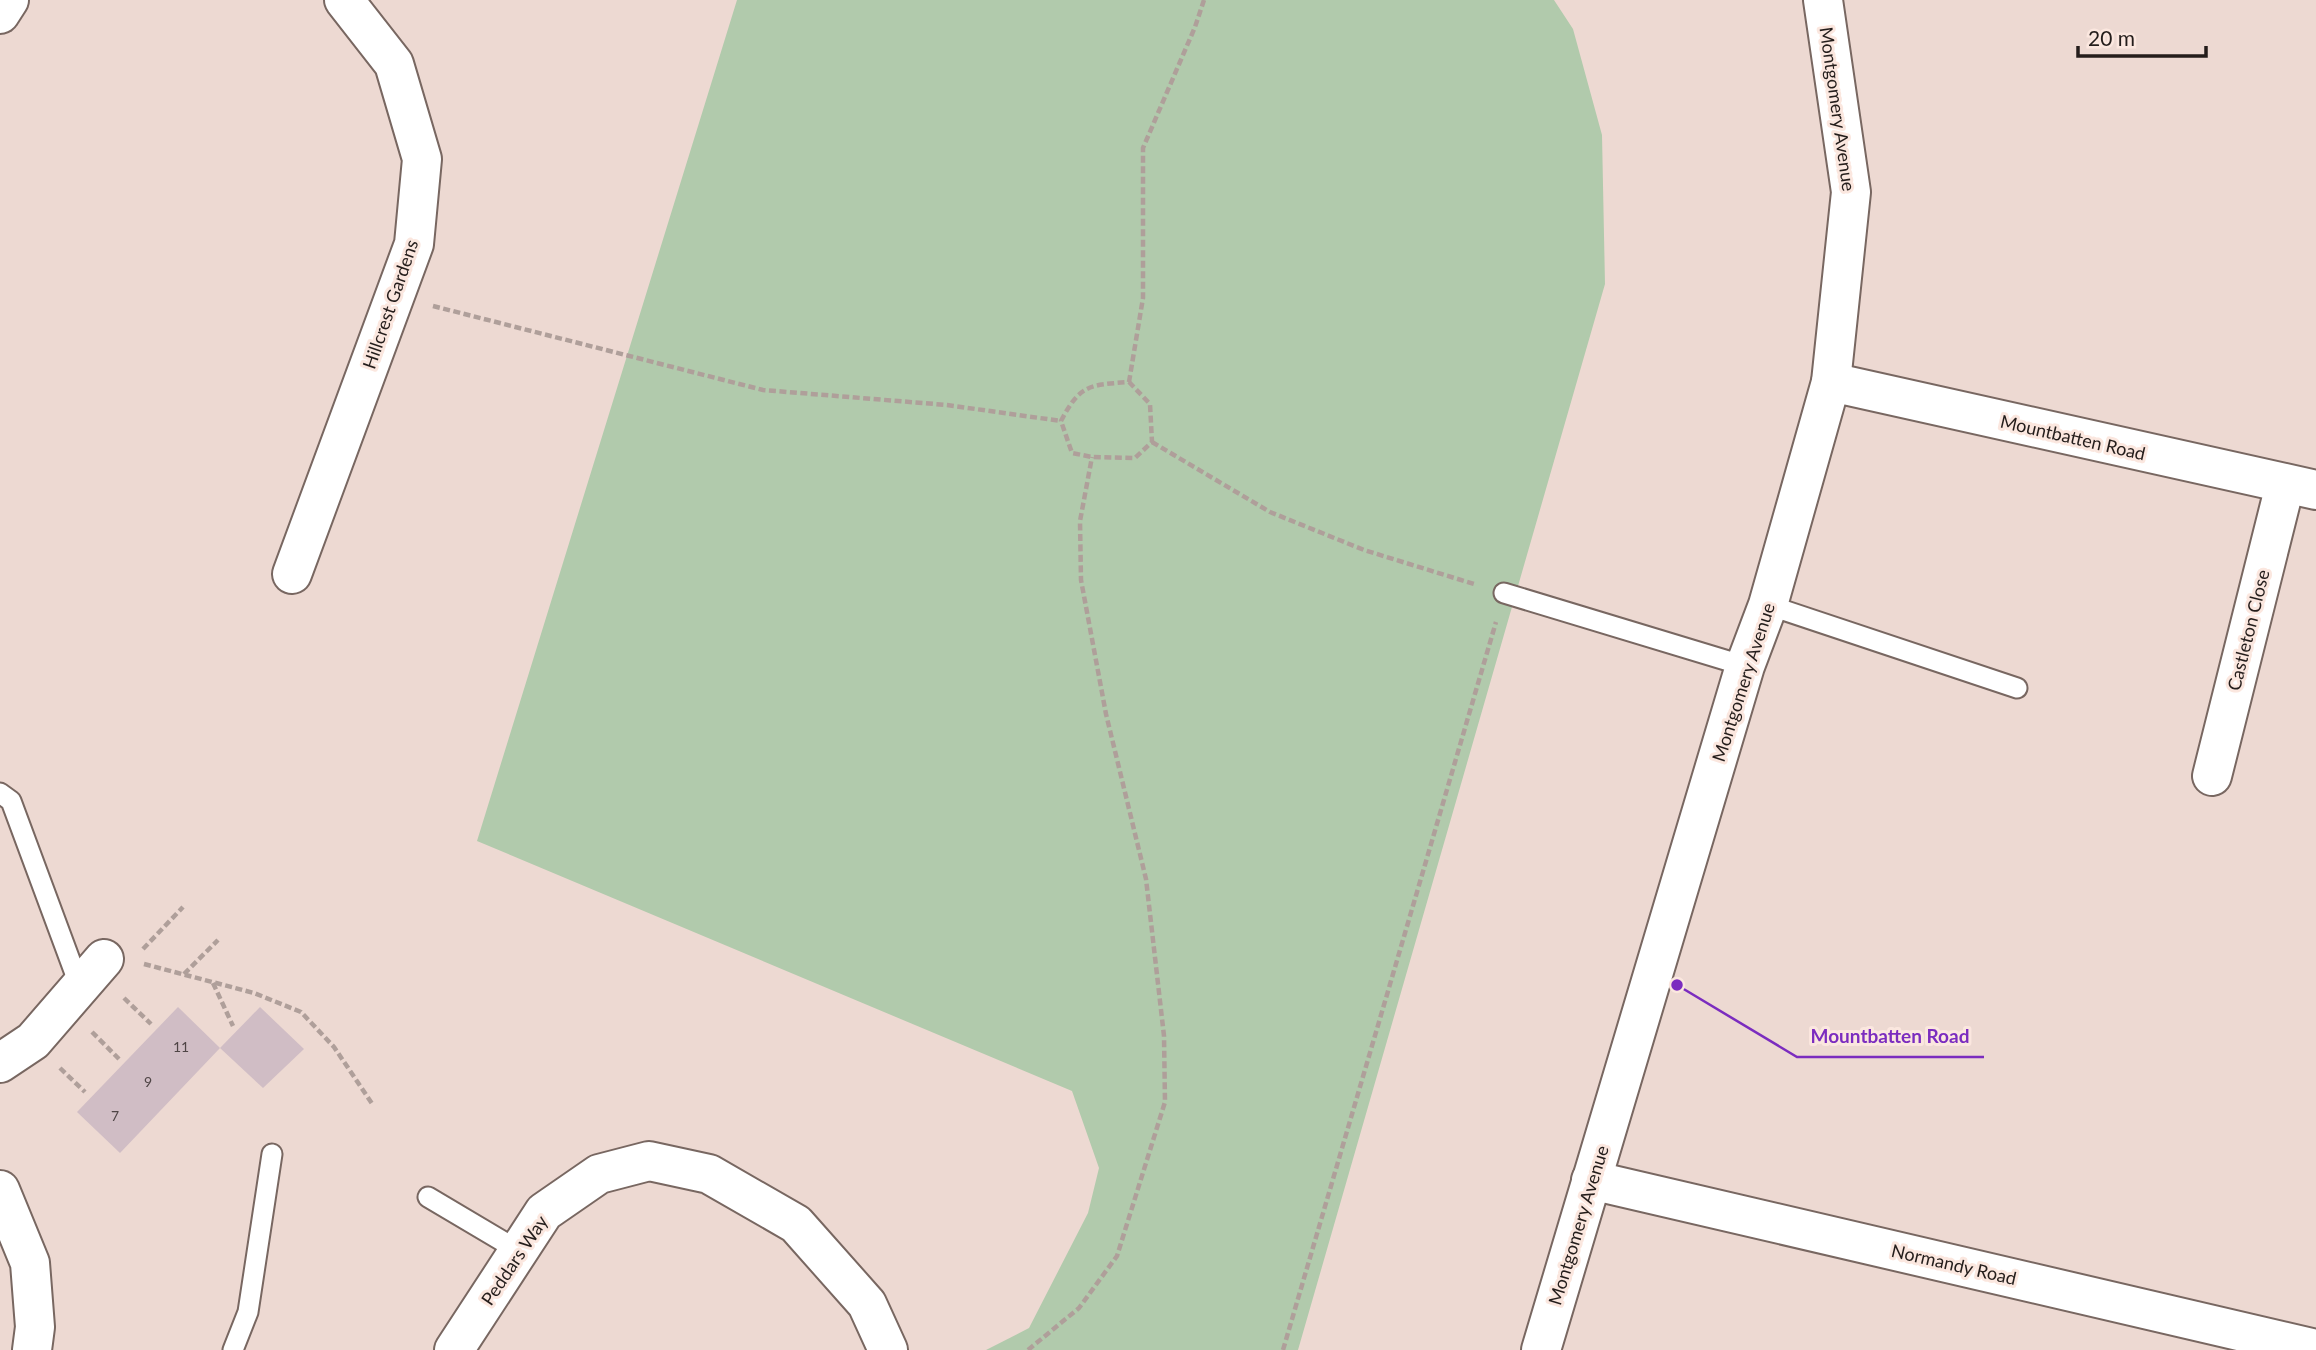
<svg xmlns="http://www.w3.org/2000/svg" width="2316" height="1350" viewBox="0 0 2316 1350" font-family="Lato,sans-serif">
  <rect width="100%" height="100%" fill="#edd9d2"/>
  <path fill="#b1caac" d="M737,0H1554L1573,29L1602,135L1605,284L1298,1350H986L1029,1328L1088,1213L1099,1168L1072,1091L477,841Z"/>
  <g fill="#d0bdc5">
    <path d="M178,1007L220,1048L120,1153L77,1112Z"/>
    <path d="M260,1007L304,1049L263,1088L220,1048Z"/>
  </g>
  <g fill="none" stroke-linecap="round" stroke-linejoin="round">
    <g stroke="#786761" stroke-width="23">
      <g id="service">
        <path d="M1504,593L1745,666"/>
        <path d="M1768,605L2017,688"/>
        <path d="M0,793L11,801L80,987"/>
        <path d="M428,1197L519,1251"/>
        <path d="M233,1350L248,1312L272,1154"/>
      </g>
    </g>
    <g stroke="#786761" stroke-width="42">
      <g id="minor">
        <path d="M0,14L9,0"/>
        <path d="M1831,382L2316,490"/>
        <path d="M292,574L414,244L422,159L394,64L344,0"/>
        <path d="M2212,776L2285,485"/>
        <path d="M0,1063L33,1041L104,959"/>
        <path d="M1591,1180L2316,1349"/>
        <path d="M0,1190L30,1263L35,1327L32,1350"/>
        <path d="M454,1350L544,1212L599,1174L649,1161L709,1174L796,1224L867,1304L888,1350"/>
        <path d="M1541,1350L1745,666L1768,605L1831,382L1851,192L1823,0"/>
      </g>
    </g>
    <g stroke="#af9f9a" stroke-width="4.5" stroke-dasharray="7 3.5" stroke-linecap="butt">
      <path d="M433,306L763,390L947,405L1061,421"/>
      <path d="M1129,382L1143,298V148L1195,27L1204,0"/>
      <path d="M1129,382L1150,404L1152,442L1135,458L1092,457L1072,453L1061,421C1080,384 1090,385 1129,382Z"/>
      <path d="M1152,442L1270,512L1364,550L1474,584"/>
      <path d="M143,949L183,907"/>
      <path d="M144,964L254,993L301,1012L334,1047L373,1105"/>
      <path d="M184,974L218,940"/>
      <path d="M213,983L233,1026"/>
      <path d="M124,998L151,1024"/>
      <path d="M92,1032L119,1059"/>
      <path d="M60,1068L85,1092"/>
      <path d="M1028,1350L1079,1308L1117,1256L1165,1102L1164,1036L1146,879L1106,714L1081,580L1080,521L1092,457"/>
      <path d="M1283,1350L1496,622"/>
    </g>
    <use href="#service" stroke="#fff" stroke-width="19"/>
    <use href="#minor" stroke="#fff" stroke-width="38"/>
  </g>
  <g text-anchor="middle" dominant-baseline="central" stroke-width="6" stroke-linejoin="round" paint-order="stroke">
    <g font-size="14" fill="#4f4546">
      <text x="181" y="1046">11</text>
      <text x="148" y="1081">9</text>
      <text x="115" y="1115">7</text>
    </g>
    <g font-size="18" fill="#241d1b" stroke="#fbe7df">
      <text transform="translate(1838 109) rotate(82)">Montgomery Avenue</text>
      <text transform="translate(390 304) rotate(-71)">Hillcrest Gardens</text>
      <text transform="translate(2073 437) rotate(13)">Mountbatten Road</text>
      <text transform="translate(2248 630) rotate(-76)">Castleton Close</text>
      <text transform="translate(1743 682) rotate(-72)">Montgomery Avenue</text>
      <text transform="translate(1578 1225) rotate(-73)">Montgomery Avenue</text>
      <text transform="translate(514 1260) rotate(-56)">Peddars Way</text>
      <text transform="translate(1954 1264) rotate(13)">Normandy Road</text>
    </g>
  </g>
  <path fill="none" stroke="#7b2cbf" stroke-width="2.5" d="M1677 985L1797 1057H1984"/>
  <circle fill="#7b2cbf" stroke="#fbe7df" stroke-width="2.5" cx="1677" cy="985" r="7"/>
  <g font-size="19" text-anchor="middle" font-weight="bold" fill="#7b2cbf" stroke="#fbe7df" stroke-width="6" stroke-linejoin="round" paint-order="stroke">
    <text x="1890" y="1043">Mountbatten Road</text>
  </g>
  <path d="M2078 46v10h128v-10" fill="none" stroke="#241d1b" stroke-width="3.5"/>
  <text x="2088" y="46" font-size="21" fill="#241d1b" stroke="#fbe7df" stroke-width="5" paint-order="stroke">20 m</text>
</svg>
